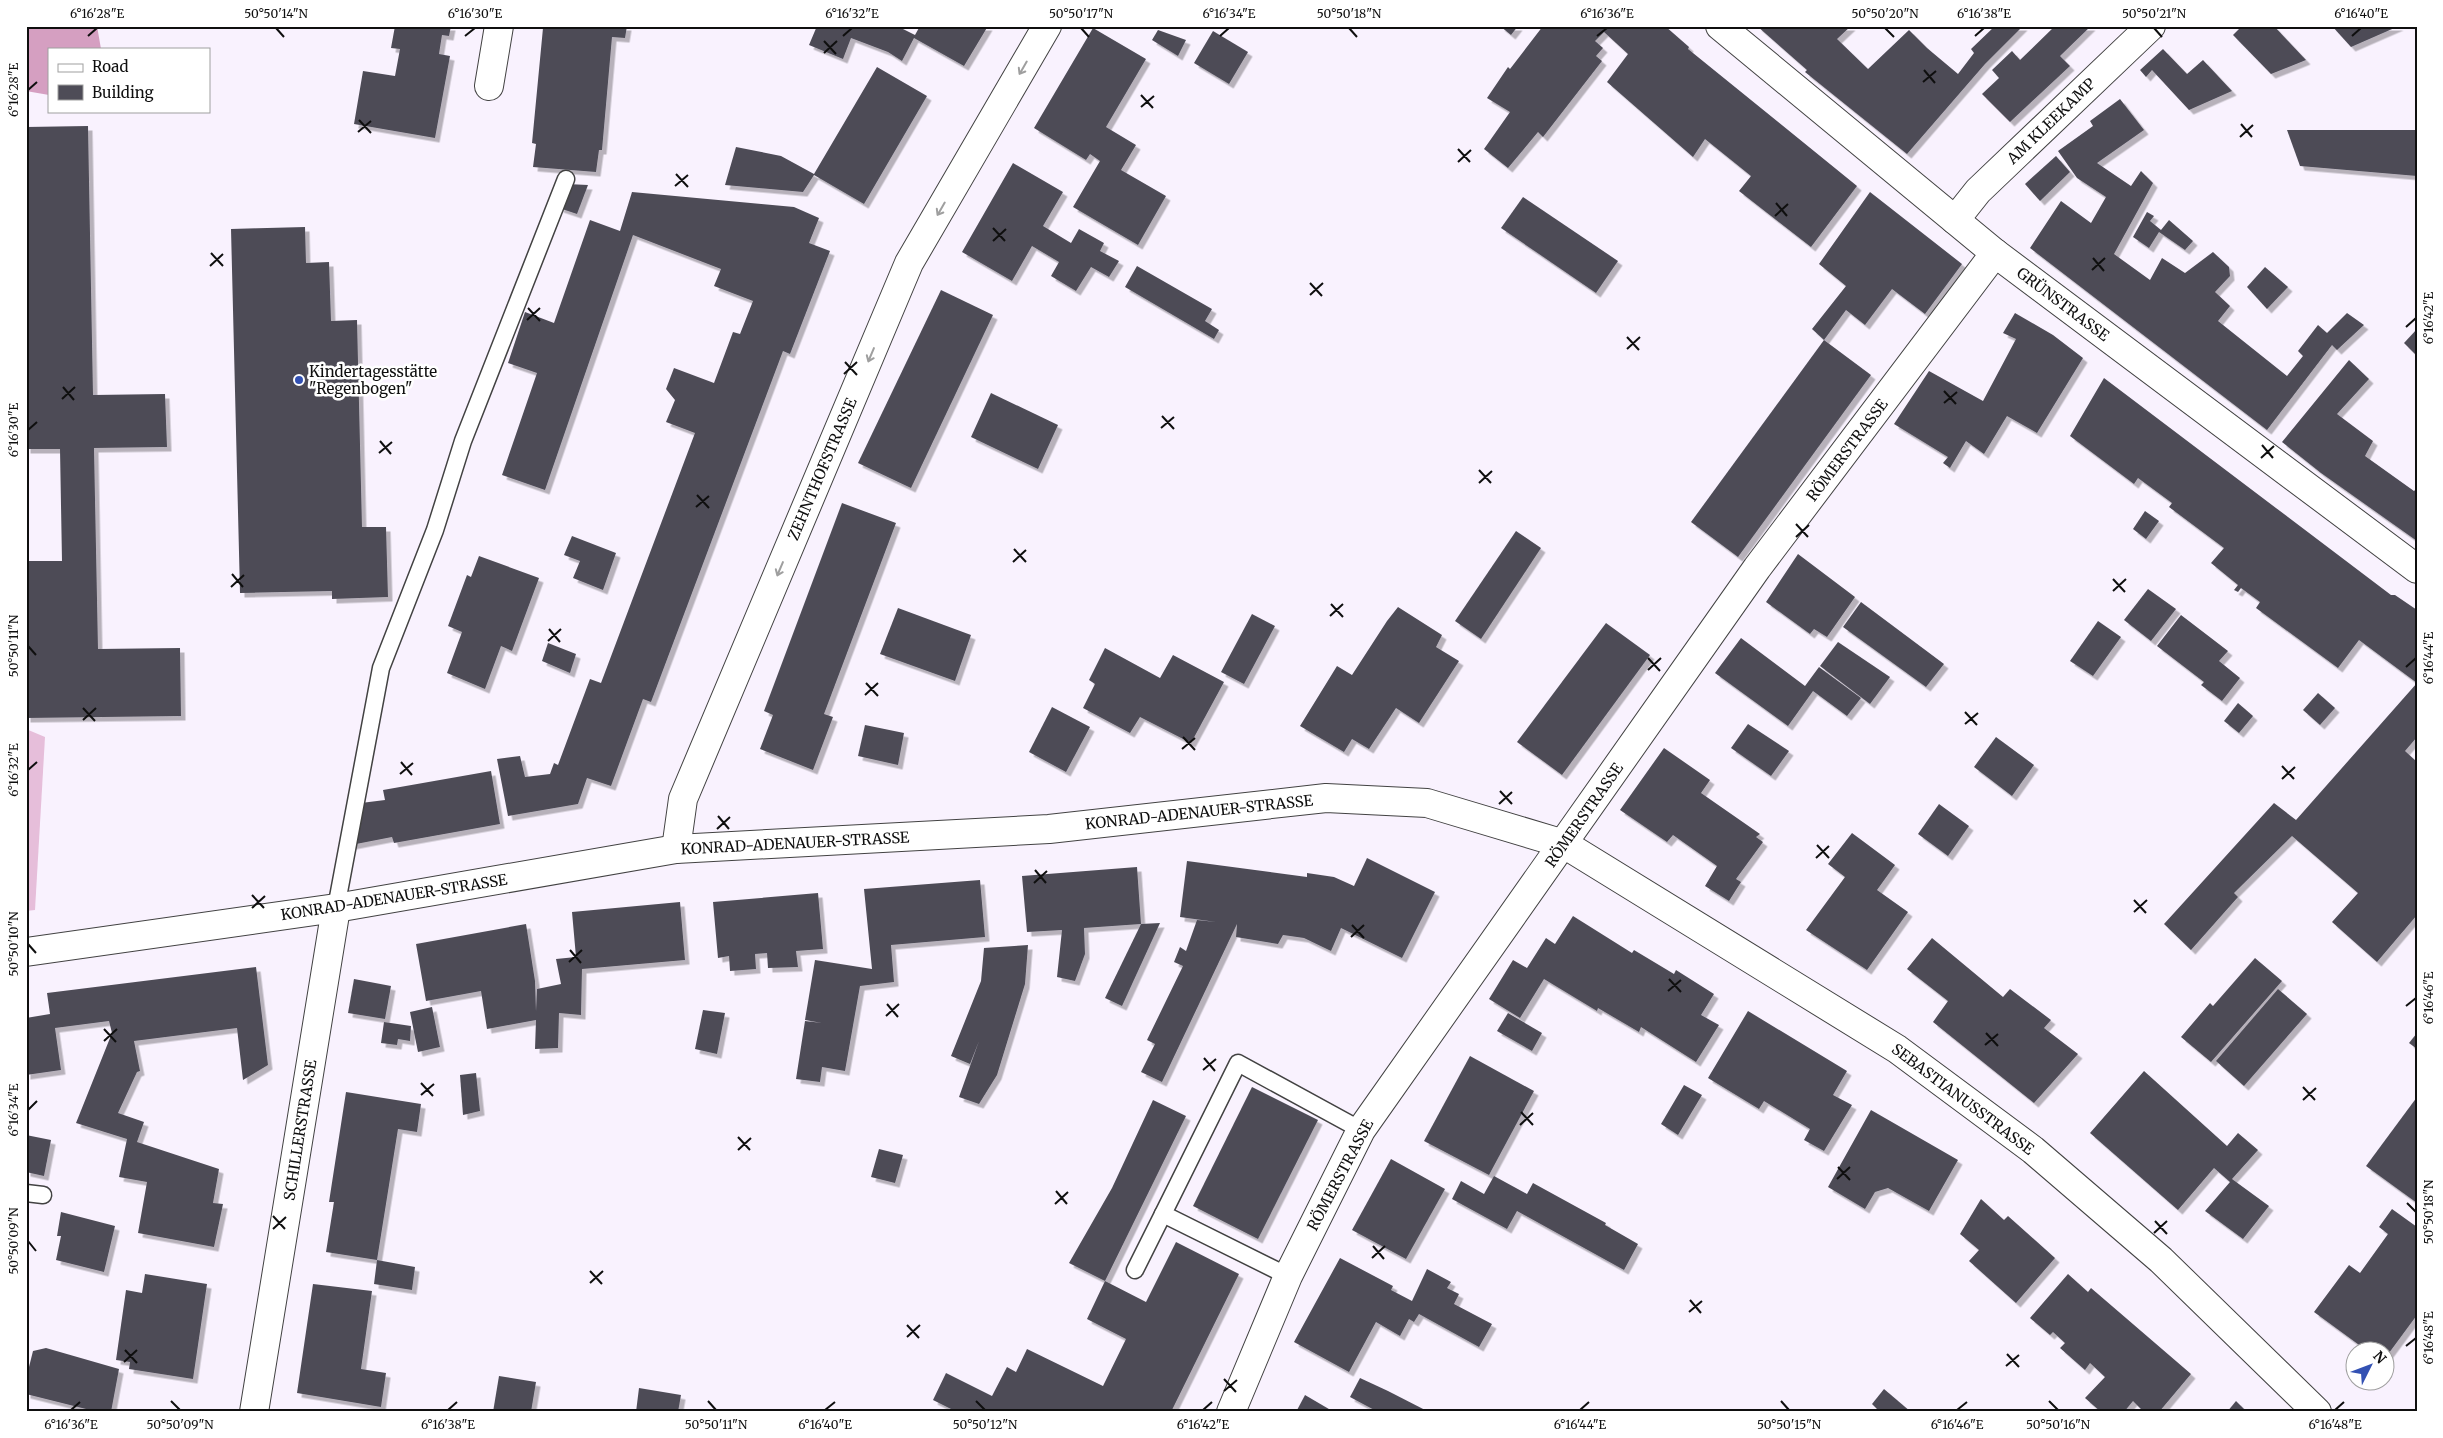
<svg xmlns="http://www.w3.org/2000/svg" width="2443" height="1438" viewBox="0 0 2443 1438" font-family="Merriweather,serif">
  <defs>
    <filter id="shadow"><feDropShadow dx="4.5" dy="4.5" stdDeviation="0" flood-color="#0004"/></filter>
  </defs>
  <rect width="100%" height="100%" fill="#f9f2fe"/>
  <path fill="#e6beda" d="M26,729L45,737L35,910L26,911Z"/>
  <path fill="#d59fc1" d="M26,26H97L101,49H49V95L26,91Z"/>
  <g fill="#4e4c57" filter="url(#shadow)">
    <path d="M395,26H451L449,36L442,35L439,54L450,56L435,138L354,124L363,71L395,76L400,49L391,48Z"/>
    <path d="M562,26H627L625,38L612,37L602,150H599L596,172L533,167L536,144L532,143L543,28L562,29Z"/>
    <path d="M817,26H897L915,35L920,26H988L964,66L914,38L902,61L888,52L851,38L843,59L809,45Z"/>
    <path d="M1500,26H1518L1511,35Z"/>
    <path d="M1543,26H1665L1689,47L1688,49L1857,186L1811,247L1739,191L1751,176L1705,139L1693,157L1607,82L1628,54L1604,32L1595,41L1603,48L1596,56L1602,61L1543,137L1538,132L1508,168L1484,149L1510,112L1487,98L1508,67L1510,69Z"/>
    <path d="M1757,26H1851L1837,39L1868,69L1909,30L1927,48L1958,74L1974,53L1971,49L1995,26H2023L1985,64L1907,154L1805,72L1807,70Z"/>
    <path d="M2055,26H2091L2060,56L2070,66L2010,122L1982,94L1999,78L1992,70L2012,51L2020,60Z"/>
    <path d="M2242,26H2274L2306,60L2271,74L2233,35Z"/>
    <path d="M2332,26H2399L2351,47Z"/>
    <path d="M1093,28L1146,59L1106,127L1136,145L1121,170L1166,196L1138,245L1073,207L1100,161L1090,154L1086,160L1034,128Z"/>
    <path d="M1158,30L1186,40L1178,56L1152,40Z"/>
    <path d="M1213,31L1248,52L1229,84L1194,63Z"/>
    <path d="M2163,49L2187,74L2203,60L2232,91L2189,110L2152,70L2146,77L2140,70Z"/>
    <path d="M877,67L927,96L864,204L814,175L803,192L725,185L736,147L781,156L814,174Z"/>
    <path d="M2120,99L2144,130L2097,163L2131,186L2141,171L2153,183L2114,254L2150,280L2162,258L2185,273L2213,252L2229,267L2230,276L2215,292L2230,306L2218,321L2287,376L2303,356L2298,351L2318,325L2327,333L2347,313L2364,325L2337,350L2332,345L2267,430L2030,248L2061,201L2091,223L2106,197L2077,178L2058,151L2093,126L2090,121Z"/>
    <path d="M88,126L93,395L165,394L167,447L94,448L98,649L180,648L181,716L26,718V561H62L60,449H26V127Z"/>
    <path d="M2287,130H2417V176L2300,166Z"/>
    <path d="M2056,156L2070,172L2040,201L2025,184Z"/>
    <path d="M1013,163L1063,192L1043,226L1071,243L1079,229L1104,243L1100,251L1119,261L1109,277L1091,267L1076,291L1051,276L1059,262L1032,246L1012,281L962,252Z"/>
    <path d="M567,184L588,185L577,214L559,208Z"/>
    <path d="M632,192L794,207L819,218L809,243L830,251L790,354L783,351L651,702L643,699L611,786L587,778L578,804L508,816L497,759L520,756L525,777L550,774L554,763L558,765L590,679L601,683L695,433L666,422L675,400L666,389L674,368L714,383L733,332L740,334L753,301L714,286L721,269L633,235L545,490L502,475L537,373L508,363L525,312L554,323L590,220L620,231Z"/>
    <path d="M1870,192L1962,264L1925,314L1892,289L1865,325L1846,310L1824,340L1812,329L1846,286L1819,264Z"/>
    <path d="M1523,197L1618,261L1596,293L1501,228Z"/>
    <path d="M2147,212L2154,216L2150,221L2161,230L2169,220L2193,241L2185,250L2159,232L2149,248L2133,237Z"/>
    <path d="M305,227L306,263L329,262L331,321L357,320L362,527H386L388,597L332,599V591L240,593L231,229Z"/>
    <path d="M1137,266L1212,309L1205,321L1219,330L1214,339L1125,287Z"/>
    <path d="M2265,267L2288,287L2267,309L2247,287Z"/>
    <path d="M941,290L993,315L911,488L858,463Z"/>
    <path d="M2015,313L2053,335L2083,358L2037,433L2007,416L1984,454L1966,441L1950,468L1943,463L1948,457L1894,424L1929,371L1983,401L2016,339L2003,333Z"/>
    <path d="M2417,329V356L2404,343Z"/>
    <path d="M1824,340L1871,375L1738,557L1691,522Z"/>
    <path d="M2349,360L2369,379L2337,414L2373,441L2365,456L2414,491L2417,488V541L2321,473L2282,442Z"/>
    <path d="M2104,378L2391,595H2395L2417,610V737L2405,751L2417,762V915L2377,962L2332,922L2358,893L2292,836L2234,893L2238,897L2191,950L2164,924L2274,803L2296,820L2417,683L2359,640L2338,668L2256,608L2260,602L2241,588L2238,592L2234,590L2238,585L2211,563L2224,548L2169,507L2172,503L2138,478L2134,484L2070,436Z"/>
    <path d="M991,393L1058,425L1038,469L971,437Z"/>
    <path d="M842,503L896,523L824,714L833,717L813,770L760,749L773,715L764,711Z"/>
    <path d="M2145,511L2159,521L2146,539L2133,529Z"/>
    <path d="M1516,531L1541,548L1481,639L1455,621Z"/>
    <path d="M572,536L616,553L603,590L573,578L580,561L564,555Z"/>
    <path d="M1798,554L1855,597L1827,637L1814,629L1810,634L1766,602Z"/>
    <path d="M479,556L539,578L512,651L501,646L485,689L447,673L462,632L448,626L467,575L471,577Z"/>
    <path d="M2148,589L2176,609L2151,641L2124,620Z"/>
    <path d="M1861,602L1944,664L1926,687L1843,627Z"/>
    <path d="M1398,607L1442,635L1436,647L1459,661L1419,723L1396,708L1369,749L1352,739L1344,752L1300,726L1337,666L1352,675L1387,621Z"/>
    <path d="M898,608L971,635L955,681L880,654Z"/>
    <path d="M1252,614L1275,626L1244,684L1221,672Z"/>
    <path d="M2181,615L2228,651L2219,661L2240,678L2222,701L2201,685L2204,682L2157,646Z"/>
    <path d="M2098,621L2121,637L2093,676L2070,661Z"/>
    <path d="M1606,623L1650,655L1562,775L1517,742Z"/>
    <path d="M1741,638L1805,686L1819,667L1861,698L1847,716L1813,691L1788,726L1715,673Z"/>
    <path d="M1838,642L1890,677L1870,704L1820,666Z"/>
    <path d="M548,643L576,654L570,673L542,661Z"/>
    <path d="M1105,648L1160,678L1173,655L1224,682L1191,743L1140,717L1130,733L1083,708L1095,684L1089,680Z"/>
    <path d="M2318,693L2335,708L2320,725L2303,710Z"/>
    <path d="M2238,703L2253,716L2239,733L2224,721Z"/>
    <path d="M1052,707L1090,727L1066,772L1029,752Z"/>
    <path d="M1748,724L1789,751L1771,776L1731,748Z"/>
    <path d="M865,725L904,733L898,765L858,756Z"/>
    <path d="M1996,737L2034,765L2012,796L1974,767Z"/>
    <path d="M1664,748L1710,780L1701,793L1760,834L1756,837L1763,842L1736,879L1741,882L1729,901L1705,886L1717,866L1673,835L1667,842L1620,810Z"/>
    <path d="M491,771L500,824L394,843L392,837L351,845L361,803L385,800L383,790Z"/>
    <path d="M1939,804L1969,826L1948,856L1918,834Z"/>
    <path d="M1852,833L1895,865L1877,890L1908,912L1867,970L1806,930L1845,877L1828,864Z"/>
    <path d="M1367,858L1435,892L1402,958L1341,928L1331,951L1304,938L1283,935L1278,944L1236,937L1237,924L1162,1082L1141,1072L1155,1044L1147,1040L1183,966L1174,962L1180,947L1186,951L1197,920L1216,922L1180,917L1187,861L1307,877V873L1334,877L1354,886Z"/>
    <path d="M1137,867L1141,924L1084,928L1085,954L1075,981L1057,977L1062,930L1027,932L1022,876Z"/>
    <path d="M980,880L985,937L891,945L894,982L860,986L845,1071L822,1067L820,1082L796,1079L805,1021L822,1023L805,1020L815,960L872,969L864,889Z"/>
    <path d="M818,893L823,949L796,951L798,967L768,968L767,953L755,954L756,969L730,971L729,956L718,958L713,902Z"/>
    <path d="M680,902L685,960L582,969L581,1015L559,1013L558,1048L535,1049L536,1020L487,1029L481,991L426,1001L416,944L526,924L535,981L536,1011L537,989L561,984L556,959L576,957L572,912Z"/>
    <path d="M1573,916L1632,953L1634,950L1674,974L1676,970L1714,994L1701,1015L1719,1025L1696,1062L1641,1027L1639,1032L1598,1008L1597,1011L1544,979L1520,1018L1489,999L1513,960L1527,968L1546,938L1555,944Z"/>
    <path d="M1160,923L1122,1006L1105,998L1141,924Z"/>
    <path d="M1932,938L2003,997L2010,989L2051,1020L2044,1028L2078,1054L2034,1103L1933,1022L1948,1001L1907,969Z"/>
    <path d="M1028,945L1025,984L997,1075L979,1104L959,1097L979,1041L970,1064L951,1056L981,981L984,948Z"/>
    <path d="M2255,958L2282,981L2211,1062L2181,1037L2210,1003L2213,1006Z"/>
    <path d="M256,967L268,1065L243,1080L237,1028L134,1041L140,1071L137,1072L118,1113L144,1122L137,1142L219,1169L213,1203L223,1204L214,1247L138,1233L147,1182L119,1177L127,1139L76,1123L112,1033L109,1021L55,1028L61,1070L26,1075V1018L50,1014L47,993Z"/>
    <path d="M354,979L391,986L385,1019L348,1013Z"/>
    <path d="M2278,989L2307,1014L2244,1086L2216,1061Z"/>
    <path d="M432,1007L440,1047L418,1052L410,1012Z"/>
    <path d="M703,1010L725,1013L717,1054L695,1049Z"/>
    <path d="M1748,1011L1847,1071L1833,1095L1852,1105L1824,1151L1804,1140L1810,1129L1764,1101L1759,1109L1708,1078Z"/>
    <path d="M1508,1013L1542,1033L1532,1051L1497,1031Z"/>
    <path d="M384,1022L411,1026L410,1041L398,1039L397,1045L381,1043Z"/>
    <path d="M2417,1033V1049L2409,1043Z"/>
    <path d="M1470,1056L1534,1091L1489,1175L1424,1141Z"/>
    <path d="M2144,1071L2227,1146L2238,1133L2258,1150L2232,1179L2269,1206L2243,1239L2205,1211L2230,1182L2214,1168L2178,1210L2090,1133Z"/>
    <path d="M476,1073L480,1111L463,1115L460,1075Z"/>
    <path d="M1684,1085L1702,1095L1678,1135L1661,1124Z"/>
    <path d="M1252,1087L1318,1120L1258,1239L1193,1206Z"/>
    <path d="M346,1092L421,1104L417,1132L398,1129L377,1260L326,1252L334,1202H329Z"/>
    <path d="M2417,1097V1203L2366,1166Z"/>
    <path d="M1153,1100L1186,1116L1105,1281L1146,1302L1176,1242L1239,1274L1171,1412H957L933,1400L946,1373L992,1396L1007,1367L1016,1372L1027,1349L1103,1386L1126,1339L1087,1319L1105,1281L1069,1263L1112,1188Z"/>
    <path d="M1871,1110L1958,1160L1929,1211L1888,1188L1875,1192L1865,1209L1828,1187Z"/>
    <path d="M26,1135L51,1140L44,1176L26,1172Z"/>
    <path d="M879,1149L903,1155L895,1183L871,1177Z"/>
    <path d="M1391,1159L1445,1189L1406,1259L1352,1230Z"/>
    <path d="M1494,1176L1527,1194L1533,1183L1606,1223L1605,1225L1638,1244L1624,1270L1517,1211L1507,1229L1452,1199L1461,1181L1484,1194Z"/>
    <path d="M1981,1199L2004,1220L2008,1216L2055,1258L2016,1303L1969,1261L1979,1250L1960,1234Z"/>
    <path d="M2392,1209L2417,1227V1315L2386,1357V1350H2366L2314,1312L2349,1265L2360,1273L2388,1234L2379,1227Z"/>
    <path d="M61,1212L115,1226L104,1272L56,1260L61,1236H57Z"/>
    <path d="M1340,1258L1393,1286L1391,1290L1412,1301L1427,1269L1451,1282L1447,1288L1459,1294L1454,1304L1492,1324L1479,1347L1419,1314L1414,1322L1409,1319L1400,1336L1376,1322L1349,1372L1294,1342Z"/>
    <path d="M377,1260L415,1267L412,1290L374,1284Z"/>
    <path d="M145,1274L207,1284L193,1379L129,1369L130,1362L116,1360L126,1290L142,1293Z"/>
    <path d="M2068,1274L2088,1292L2091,1288L2191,1374L2159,1412H2144L2133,1401L2124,1412H2101L2085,1398L2105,1377L2090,1363L2085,1370L2060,1348L2065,1343L2053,1332L2050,1335L2030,1318Z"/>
    <path d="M313,1284L372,1291L361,1369L386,1373L381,1407L297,1393Z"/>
    <path d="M46,1348L119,1369L111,1412H98L26,1394V1366L29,1367L33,1351Z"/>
    <path d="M499,1376L536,1382L531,1412H493Z"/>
    <path d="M1360,1378L1388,1391L1429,1412H1378L1350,1397Z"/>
    <path d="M639,1388L681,1395L678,1412H636Z"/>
    <path d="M1884,1389L1911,1412H1880L1872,1404Z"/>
    <path d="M1305,1395L1334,1412H1296Z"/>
    <path d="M2236,1401L2247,1412H2227Z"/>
  </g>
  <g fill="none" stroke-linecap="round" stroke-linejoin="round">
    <g stroke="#424242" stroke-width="19">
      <g id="service">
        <path d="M336,908L381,668L435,530L463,441L566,179"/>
        <path d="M26,1193L43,1195"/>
        <path d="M1135,1270L1163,1214"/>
        <path d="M1288,1276L1163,1214L1238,1063L1361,1130"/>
      </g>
    </g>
    <g stroke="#424242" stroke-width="30">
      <g id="minor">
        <path d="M1720,26L1995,253L2417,569"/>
        <path d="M489,86L499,26"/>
        <path d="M1955,220L1978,191L2151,26"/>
        <path d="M676,849L683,799L909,263L1047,26"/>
        <path d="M26,952L336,908L676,849L1049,829L1326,798L1427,803L1564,844L1897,1049L2033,1150L2161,1260L2317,1412"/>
        <path d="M254,1412L336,908"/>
        <path d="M1231,1412L1288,1276L1361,1130L1757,568L1995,253"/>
      </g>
    </g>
    <use href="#service" stroke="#fff" stroke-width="16"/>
    <use href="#minor" stroke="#fff" stroke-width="28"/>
  </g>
  <defs><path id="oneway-shaft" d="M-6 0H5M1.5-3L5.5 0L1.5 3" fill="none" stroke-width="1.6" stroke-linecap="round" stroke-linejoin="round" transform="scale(1.25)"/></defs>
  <g stroke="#9f9f9f">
    <use href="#oneway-shaft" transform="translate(1023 68) rotate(120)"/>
    <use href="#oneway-shaft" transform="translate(941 209) rotate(120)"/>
    <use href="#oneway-shaft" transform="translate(871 355) rotate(113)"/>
    <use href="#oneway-shaft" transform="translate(780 569) rotate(113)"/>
  </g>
  <path fill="none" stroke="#0f0f0f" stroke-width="2" d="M276,28L284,37M1081,28L1089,37M1349,28L1357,37M1885,28L1894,37M2154,28L2162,37M88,36L97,28M465,36L475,28M843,36L852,28M1220,36L1229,28M1597,36L1607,28M1975,36L1984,28M2352,36L2361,28M824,41L836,54M824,53L837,41M1924,70L1935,83M1923,82L1936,71M28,90L37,82M1141,95L1153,108M1141,107L1154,96M359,120L371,133M2241,124L2252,137M358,132L371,121M2240,137L2253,125M1458,149L1470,162M1458,162L1471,150M676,174L688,187M675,186L688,175M1776,203L1787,216M1775,216L1788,204M993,228L1005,241M993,241L1006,229M211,253L223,266M2093,258L2104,271M210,266L223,254M2092,270L2105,258M1310,283L1322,296M1310,295L1323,283M528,308L540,321M527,320L540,308M2406,327L2416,318M1627,337L1639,350M1627,349L1640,337M845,362L857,375M844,374L857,362M63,387L74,400M1944,391L1956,404M62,399L75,387M1944,403L1957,392M1162,416L1174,429M1161,428L1174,417M28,430L37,422M380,441L391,454M2262,445L2273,458M379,453L392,442M2261,458L2274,446M1479,470L1491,483M1479,483L1492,471M697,495L709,508M696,507L709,496M1796,524L1808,537M1796,537L1809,525M1014,549L1026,562M1013,562L1026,550M232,574L243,587M2113,579L2125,592M231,587L244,575M2113,591L2126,579M1331,604L1343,617M1330,616L1343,604M549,629L560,642M548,641L561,629M28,646L36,655M1648,658L1660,671M2406,667L2416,658M1648,670L1661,658M866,683L878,696M865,695L878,683M83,708L95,721M1965,712L1977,725M83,720L96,708M1965,724L1978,713M1183,737L1195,750M1182,749L1195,738M401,762L412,775M2282,766L2294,779M28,770L37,762M400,774L413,763M2282,779L2295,767M1500,791L1512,804M1499,804L1512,792M718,816L729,829M717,829L730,817M1817,845L1829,858M1816,858L1829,846M1035,870L1046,883M1034,883L1047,871M252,895L264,908M2134,900L2146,913M252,908L265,896M2134,912L2147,900M1352,925L1364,938M1351,937L1364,925M28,944L36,953M570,950L581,963M569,962L582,950M1669,979L1681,992M1668,991L1681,980M887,1004L898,1017M2406,1006L2416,998M886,1016L899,1004M104,1029L116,1042M1986,1033L1998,1046M104,1041L117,1029M1985,1045L1998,1034M1204,1058L1215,1071M1203,1070L1216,1059M421,1083L433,1096M2303,1087L2315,1100M421,1095L434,1084M2303,1100L2316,1088M28,1110L37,1101M1521,1112L1533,1125M1520,1125L1533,1113M738,1137L750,1150M738,1150L751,1138M1838,1167L1850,1180M1837,1179L1850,1167M1056,1191L1067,1204M2407,1203L2416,1212M1055,1204L1068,1192M273,1216L285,1229M2155,1221L2167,1234M273,1229L286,1217M2154,1233L2167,1221M28,1241L36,1251M1373,1246L1384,1259M1372,1258L1385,1246M590,1271L602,1284M590,1283L603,1271M1690,1300L1701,1313M1689,1312L1702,1301M907,1325L919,1338M907,1337L920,1325M2406,1346L2416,1338M125,1350L137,1363M2007,1354L2019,1367M124,1362L137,1350M2006,1366L2019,1355M1224,1379L1236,1392M1224,1391L1237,1380M171,1401L180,1410M708,1401L716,1410M976,1401L985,1410M1781,1401L1789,1410M2049,1401L2058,1410M71,1410L80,1402M448,1410L457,1402M825,1410L835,1402M1203,1410L1212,1402M1580,1410L1589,1402M1957,1410L1967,1402M2335,1410L2344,1402"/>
  <circle fill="#3351b3" stroke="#fff" stroke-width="2" cx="299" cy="380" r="5"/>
  <g text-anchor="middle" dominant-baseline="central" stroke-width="5" stroke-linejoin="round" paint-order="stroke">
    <g font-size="15" fill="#0f0f0f" stroke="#fff">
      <text transform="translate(2051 121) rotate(-44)">AM KLEEKAMP</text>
      <text transform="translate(2063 304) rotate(37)">GRÜNSTRASSE</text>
      <text transform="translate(1847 450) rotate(-53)">RÖMERSTRASSE</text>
      <text transform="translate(822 469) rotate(-67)">ZEHNTHOFSTRASSE</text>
      <text transform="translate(1199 812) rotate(-6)">KONRAD-ADENAUER-STRASSE</text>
      <text transform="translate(1584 815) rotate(-55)">RÖMERSTRASSE</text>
      <text transform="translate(795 843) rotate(-3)">KONRAD-ADENAUER-STRASSE</text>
      <text transform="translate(394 897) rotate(-9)">KONRAD-ADENAUER-STRASSE</text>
      <text transform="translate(1963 1099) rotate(37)">SEBASTIANUSSTRASSE</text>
      <text transform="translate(300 1130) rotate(-81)">SCHILLERSTRASSE</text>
      <text transform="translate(1340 1175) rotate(-62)">RÖMERSTRASSE</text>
    </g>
    <g font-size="15" fill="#0f0f0f" stroke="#fff" text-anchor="start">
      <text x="309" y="371">Kindertagesstätte<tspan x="309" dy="17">"Regenbogen"</tspan></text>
    </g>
  </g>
  <rect width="2443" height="1438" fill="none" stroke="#ffffff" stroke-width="55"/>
  <rect x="48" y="48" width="162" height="65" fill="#ffffff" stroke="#9f9f9f"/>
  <rect x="58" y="64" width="25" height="8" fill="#ffffff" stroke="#9f9f9f"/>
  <text x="92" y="72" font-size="15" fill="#0f0f0f">Road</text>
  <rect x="58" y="85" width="25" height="15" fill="#4e4c57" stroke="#9f9f9f"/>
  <text x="92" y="98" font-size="15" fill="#0f0f0f">Building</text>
  <g transform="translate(2370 1366) rotate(48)"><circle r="24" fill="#ffffff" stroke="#9f9f9f"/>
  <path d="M0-4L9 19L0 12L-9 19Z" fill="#3351b3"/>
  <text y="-8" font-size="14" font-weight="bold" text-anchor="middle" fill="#0f0f0f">N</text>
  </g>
  <rect x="28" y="28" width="2388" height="1382" fill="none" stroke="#0f0f0f" stroke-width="2"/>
  <g font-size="12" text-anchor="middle" fill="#0f0f0f">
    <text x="97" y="18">6°16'28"E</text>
    <text x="276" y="18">50°50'14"N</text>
    <text x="475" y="18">6°16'30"E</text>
    <text x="852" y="18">6°16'32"E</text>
    <text x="1081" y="18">50°50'17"N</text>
    <text x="1229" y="18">6°16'34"E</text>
    <text x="1349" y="18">50°50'18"N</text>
    <text x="1607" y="18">6°16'36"E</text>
    <text x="1885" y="18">50°50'20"N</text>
    <text x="1984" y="18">6°16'38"E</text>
    <text x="2154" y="18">50°50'21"N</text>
    <text x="2361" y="18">6°16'40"E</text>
    <text transform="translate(14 90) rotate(-90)" y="4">6°16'28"E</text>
    <text transform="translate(2429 318) rotate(-90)" y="4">6°16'42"E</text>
    <text transform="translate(14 430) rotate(-90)" y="4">6°16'30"E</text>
    <text transform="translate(14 646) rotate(-90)" y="4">50°50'11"N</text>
    <text transform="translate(2429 658) rotate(-90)" y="4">6°16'44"E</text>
    <text transform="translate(14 770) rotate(-90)" y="4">6°16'32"E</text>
    <text transform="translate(14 944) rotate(-90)" y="4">50°50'10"N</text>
    <text transform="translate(2429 998) rotate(-90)" y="4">6°16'46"E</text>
    <text transform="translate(14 1110) rotate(-90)" y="4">6°16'34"E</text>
    <text transform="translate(2429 1212) rotate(-90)" y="4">50°50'18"N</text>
    <text transform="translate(14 1241) rotate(-90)" y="4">50°50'09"N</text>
    <text transform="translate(2429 1338) rotate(-90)" y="4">6°16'48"E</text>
    <text x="71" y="1429">6°16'36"E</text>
    <text x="180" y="1429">50°50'09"N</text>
    <text x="448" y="1429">6°16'38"E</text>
    <text x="716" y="1429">50°50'11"N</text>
    <text x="825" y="1429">6°16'40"E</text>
    <text x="985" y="1429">50°50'12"N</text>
    <text x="1203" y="1429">6°16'42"E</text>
    <text x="1580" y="1429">6°16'44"E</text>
    <text x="1789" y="1429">50°50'15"N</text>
    <text x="1957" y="1429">6°16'46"E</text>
    <text x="2058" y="1429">50°50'16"N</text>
    <text x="2335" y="1429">6°16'48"E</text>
  </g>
</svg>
